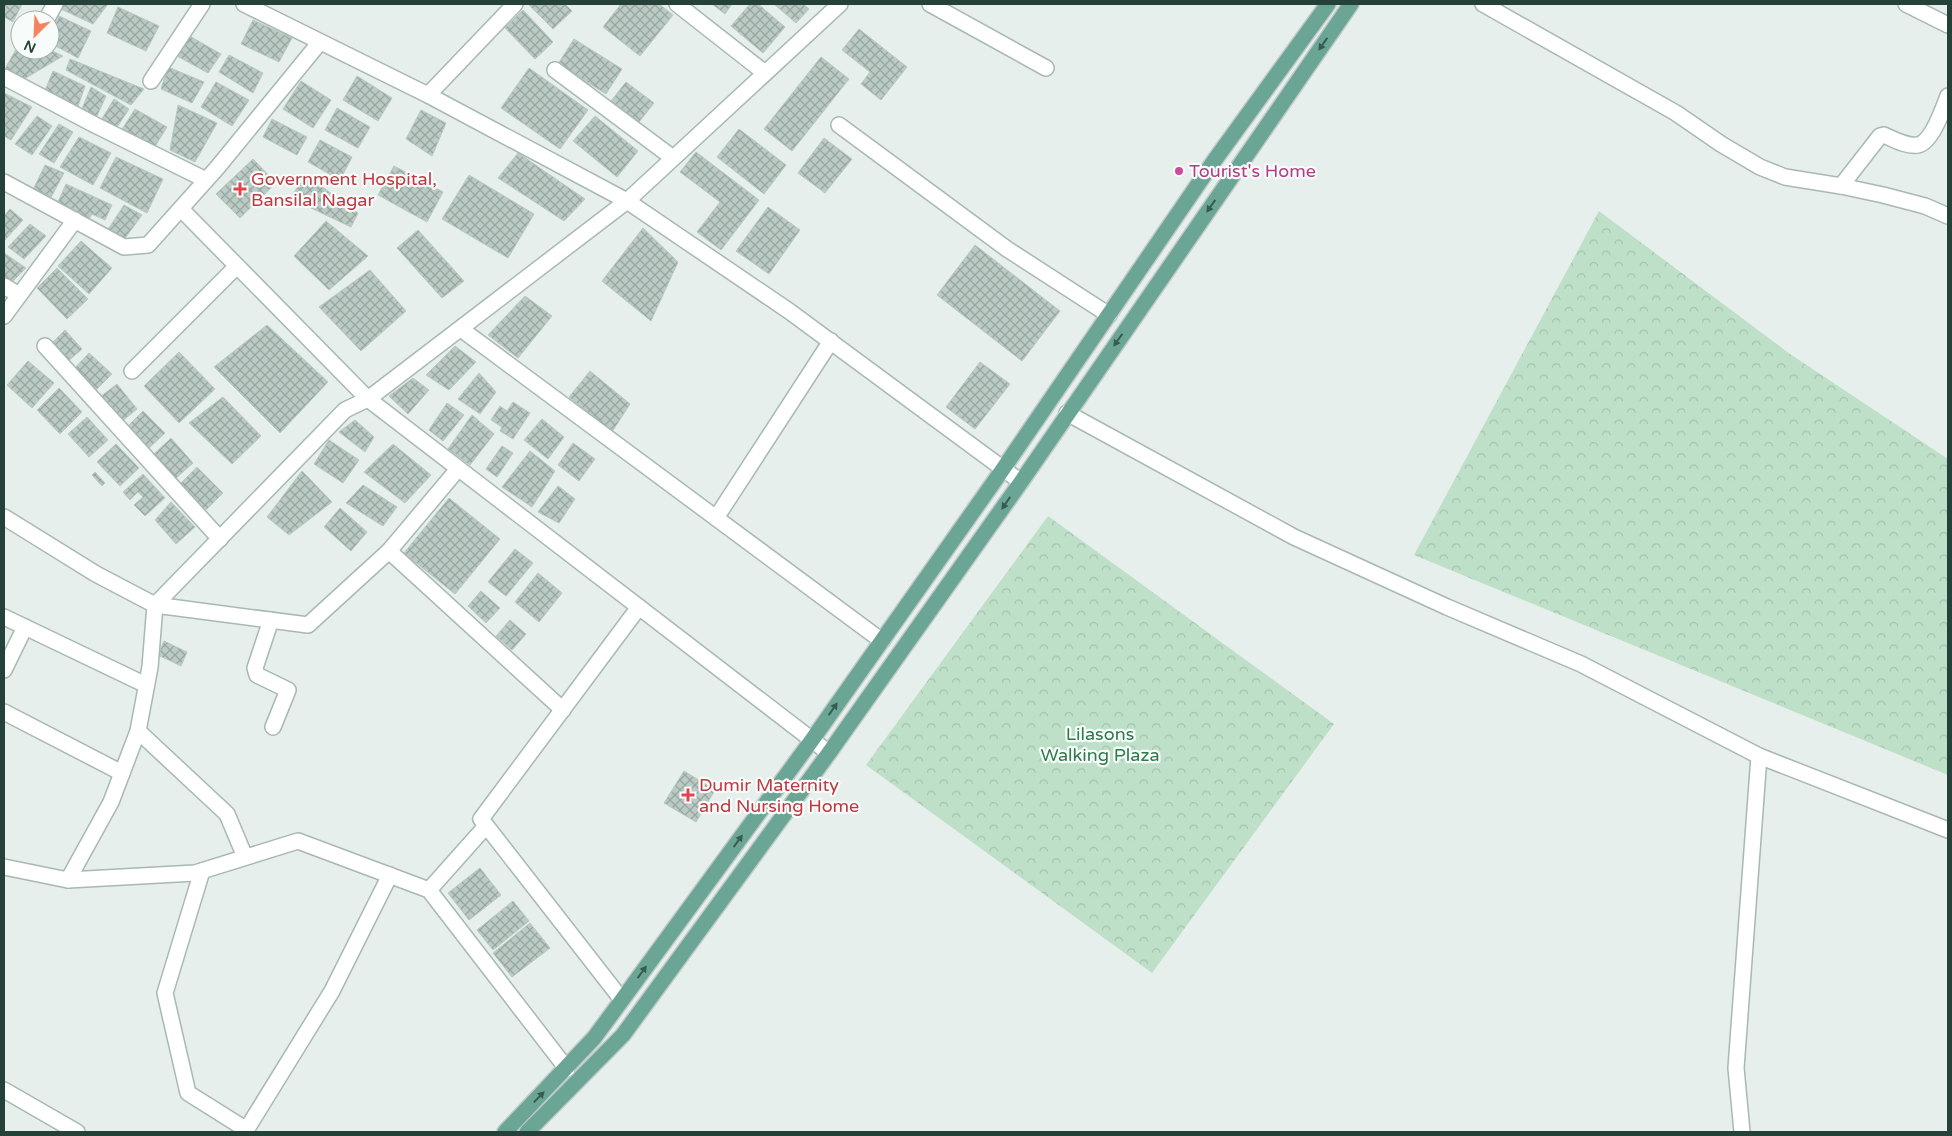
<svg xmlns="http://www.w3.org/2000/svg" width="1952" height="1136" viewBox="0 0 1952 1136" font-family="'Varela Round',sans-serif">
  <defs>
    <pattern id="forest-crowns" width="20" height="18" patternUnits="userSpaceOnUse" patternTransform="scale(1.25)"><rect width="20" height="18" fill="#bfe0c8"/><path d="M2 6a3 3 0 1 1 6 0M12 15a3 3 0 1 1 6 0" fill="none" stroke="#a4c1ad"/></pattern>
    <pattern id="building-cross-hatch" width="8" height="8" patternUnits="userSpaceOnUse" patternTransform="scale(1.25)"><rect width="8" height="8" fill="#bbcac4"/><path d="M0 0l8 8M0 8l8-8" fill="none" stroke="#98a6a0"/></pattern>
  </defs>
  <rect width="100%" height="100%" fill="#e6efeb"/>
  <g fill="url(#forest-crowns)">
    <path d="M1599,211L1790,354L1948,459V775L1414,555Z"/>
    <path d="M1048,516L1334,724L1152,973L866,765Z"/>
  </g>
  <g fill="url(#building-cross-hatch)" stroke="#b8c9c2">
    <path d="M4,4H22L13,22L4,17Z"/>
    <path d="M64,4H108L93,24L61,9Z"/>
    <path d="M528,4H565L572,11L553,29Z"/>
    <path d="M621,4H659L673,15L640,56L603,27Z"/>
    <path d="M712,4H732L725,14Z"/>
    <path d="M750,4H758L785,27L763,53L731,26Z"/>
    <path d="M774,4H803L809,9L796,23Z"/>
    <path d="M118,7L159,26L146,51L107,33Z"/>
    <path d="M523,10L553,42L535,59L505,28Z"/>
    <path d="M59,16L91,31L78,58L50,43V36Z"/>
    <path d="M253,20L292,38L279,62L241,44Z"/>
    <path d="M859,29L907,67L881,100L861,84L870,72L842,50Z"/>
    <path d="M186,34L221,54L208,73L177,56Z"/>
    <path d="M574,39L622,69L606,94L558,64Z"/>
    <path d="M20,42V50H50L63,56L24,79L5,69Z"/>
    <path d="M229,55L263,73L253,93L219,72Z"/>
    <path d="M821,57L849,79L792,151L764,129Z"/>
    <path d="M70,59L144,89L131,105L66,70Z"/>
    <path d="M168,67L204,82L192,103L161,89Z"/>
    <path d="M529,68L588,110L560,149L501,108Z"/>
    <path d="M53,71L85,86L77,109L44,93Z"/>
    <path d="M357,76L392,98L378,121L343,100Z"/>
    <path d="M301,81L331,100L313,128L283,109Z"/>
    <path d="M216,82L249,100L232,126L201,107Z"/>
    <path d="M626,82L654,103L639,122L611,101Z"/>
    <path d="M91,87L106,96L96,118L81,111Z"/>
    <path d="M4,93L32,107L11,140L4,136Z"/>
    <path d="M114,99L129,109L115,130L100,122Z"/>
    <path d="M178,105L217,123L195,162L170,150Z"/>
    <path d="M337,108L370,127L358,148L325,130Z"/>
    <path d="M135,109L167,127L154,148L121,131Z"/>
    <path d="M421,110L446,123L432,156L406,139Z"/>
    <path d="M37,116L52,126L32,155L15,144Z"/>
    <path d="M595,116L638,151L617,177L573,141Z"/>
    <path d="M272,119L307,137L297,155L263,137Z"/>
    <path d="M59,124L73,132L54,163L39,154Z"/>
    <path d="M739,129L786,165L764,194L717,157Z"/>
    <path d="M79,137L111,153L93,185L60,167Z"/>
    <path d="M824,138L852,159L825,193L798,173Z"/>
    <path d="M320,140L352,157L340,180L308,162Z"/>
    <path d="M696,152L759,200L721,250L697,232L720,202L680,172Z"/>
    <path d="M518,153L585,199L564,221L498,178Z"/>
    <path d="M116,157L163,179L147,213L100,188Z"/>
    <path d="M253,159L276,183L240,218L216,194Z"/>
    <path d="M45,165L64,173L49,201L32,192Z"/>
    <path d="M394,166L443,192L427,222L378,195Z"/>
    <path d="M306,175L358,213L351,227L290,198Z"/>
    <path d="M469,175L534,214L508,258L442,219Z"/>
    <path d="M66,184L112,205L105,220L92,214L89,219L58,202Z"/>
    <path d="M124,205L142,215L123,241L107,231Z"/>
    <path d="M768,207L800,230L769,274L736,251Z"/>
    <path d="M10,209L23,220L4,241V216Z"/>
    <path d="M326,221L368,256L329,290L294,256Z"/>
    <path d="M30,224L46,236L24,259L8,247Z"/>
    <path d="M643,228L678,262L651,321L602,281Z"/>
    <path d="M418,230L464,281L442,298L397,248Z"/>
    <path d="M81,241L112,268L89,294L58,266Z"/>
    <path d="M975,245L1060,311L1022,361L937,295Z"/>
    <path d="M4,253L26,268L10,284L4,280Z"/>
    <path d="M57,268L88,299L67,319L37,288Z"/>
    <path d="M370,270L406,311L361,351L319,307Z"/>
    <path d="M525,296L552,316L518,358L488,335Z"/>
    <path d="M267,325L328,382L280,433L214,367Z"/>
    <path d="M65,330L82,349L67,362L51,344Z"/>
    <path d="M455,346L476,362L449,390L426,375Z"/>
    <path d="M179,352L215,389L179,423L144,386Z"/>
    <path d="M89,353L112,374L95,391L73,370Z"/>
    <path d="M28,361L54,383L32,408L7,385Z"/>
    <path d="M980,362L1010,384L975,429L946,407Z"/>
    <path d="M590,371L630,404L612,432L569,397Z"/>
    <path d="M479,373L496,392L480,414L458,399Z"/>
    <path d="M413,378L429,390L408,414L389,396Z"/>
    <path d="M117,384L137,409L121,422L100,397Z"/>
    <path d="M59,388L82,412L60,434L37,410Z"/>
    <path d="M223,397L261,436L232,464L189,423Z"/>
    <path d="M513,402L530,413L513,439L500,431L502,427L491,420L500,406L507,411Z"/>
    <path d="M447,403L464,415L443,441L429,430Z"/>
    <path d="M143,411L165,433L147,450L125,429Z"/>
    <path d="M472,415L494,434L470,465L448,449Z"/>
    <path d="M87,417L108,440L89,457L68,434Z"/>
    <path d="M542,419L564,437L548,459L524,440Z"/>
    <path d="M355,420L374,437L365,452L339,432Z"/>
    <path d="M171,438L193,463L175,479L153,455Z"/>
    <path d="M329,440L359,460L343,483L314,464Z"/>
    <path d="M573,443L595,459L579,481L558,465Z"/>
    <path d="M116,444L139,468L120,486L97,462Z"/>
    <path d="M393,444L431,475L405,503L364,472Z"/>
    <path d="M502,446L513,453L497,477L486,469Z"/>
    <path d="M530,451L555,471L532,507L502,487Z"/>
    <path d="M197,467L223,493L205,511L179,485Z"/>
    <path d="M302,471L332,502L289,535L267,517Z"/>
    <path d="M95,472L105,483L102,486L92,475Z"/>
    <path d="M143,474L165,498L145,516L134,505L143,497L138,492L130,500L123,492Z"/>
    <path d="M363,485L397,507L383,526L346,503Z"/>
    <path d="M558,486L575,499L559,523L538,512Z"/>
    <path d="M449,498L500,539L455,594L404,553Z"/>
    <path d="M171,502L195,527L176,544L155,520Z"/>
    <path d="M340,508L367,532L351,551L324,527Z"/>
    <path d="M515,549L533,563L506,596L488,582Z"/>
    <path d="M538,573L562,593L539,622L515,602Z"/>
    <path d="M481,591L500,608L486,623L468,606Z"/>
    <path d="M510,620L526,634L512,650L496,636Z"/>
    <path d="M164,641L187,652L181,666L158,655Z"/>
    <path d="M684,771L715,790L696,822L664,803Z"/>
    <path d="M480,868L501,895L469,920L448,893Z"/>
    <path d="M513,901L529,921L493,950L477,930Z"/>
    <path d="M530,923L550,948L512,977L493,953Z"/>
  </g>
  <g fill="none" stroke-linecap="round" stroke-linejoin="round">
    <g stroke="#a8b8b2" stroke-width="18">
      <g id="minor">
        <path d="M244,4L428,95L627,201L789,311L1021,482"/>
        <path d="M677,4L765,73"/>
        <path d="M930,4L1046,68"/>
        <path d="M1483,4L1676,113L1721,144L1760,167L1785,177L1841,186L1883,195L1925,206L1948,216"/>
        <path d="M1906,4L1948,25"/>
        <path d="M46,20L55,4"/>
        <path d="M555,70L673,158"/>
        <path d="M4,77L95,125L206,180"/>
        <path d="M151,81L202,4"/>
        <path d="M428,95L515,4"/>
        <path d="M839,125L1007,249L1109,315"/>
        <path d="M4,182L124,247L148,245L217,168L320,42"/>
        <path d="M1841,186L1880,136L1884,135C1893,139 1907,147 1918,145C1932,142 1943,109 1948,96"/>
        <path d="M181,209L368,399L829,753"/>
        <path d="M4,286L19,295"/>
        <path d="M4,316L75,220"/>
        <path d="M461,329L882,641"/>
        <path d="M45,346L220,539"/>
        <path d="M132,371L237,266"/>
        <path d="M1067,413L1294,537L1447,607L1581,664L1759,756L1948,830"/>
        <path d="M4,517L96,574L155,605L308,625L389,551L458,469"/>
        <path d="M716,518L831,341"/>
        <path d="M389,551L563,710"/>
        <path d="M4,617L146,685"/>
        <path d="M271,620L255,668L257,675L288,690L273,727"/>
        <path d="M4,670L25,627"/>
        <path d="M4,712L122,773"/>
        <path d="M138,731L227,814L245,857"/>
        <path d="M4,867L68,880L195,873L298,841L429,890L567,1069"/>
        <path d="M202,871L165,993L188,1093L247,1130"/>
        <path d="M68,880L111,802L138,731L150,667L155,605L345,410L368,399L627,201L840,4"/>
        <path d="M429,890L486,826"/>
        <path d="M622,1000L481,819L639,607"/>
        <path d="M4,1090L77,1132"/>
        <path d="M245,1132L332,991L390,875"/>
        <path d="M1742,1132L1736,1068L1759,756"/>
      </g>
    </g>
    <g stroke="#c2cac8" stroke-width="18">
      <g id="primary">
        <path d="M505,1132L594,1038L622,1000L812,740L1003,469L1214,161L1328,4"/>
        <path d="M527,1132L623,1035L829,753L1021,482L1351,4"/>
      </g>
    </g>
    <use href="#minor" stroke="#fff" stroke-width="15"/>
    <use href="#primary" stroke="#6aa596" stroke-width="15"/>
  </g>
  <defs><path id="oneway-solid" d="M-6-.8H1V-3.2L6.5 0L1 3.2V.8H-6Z" transform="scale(1.25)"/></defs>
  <g fill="#365b51">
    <use href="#oneway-solid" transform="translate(1323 44) rotate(125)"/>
    <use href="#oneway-solid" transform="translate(1211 206) rotate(125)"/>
    <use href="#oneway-solid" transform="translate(1118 340) rotate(125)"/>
    <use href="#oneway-solid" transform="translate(1006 503) rotate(125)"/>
    <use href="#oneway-solid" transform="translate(833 709) rotate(-55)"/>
    <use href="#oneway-solid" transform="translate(738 841) rotate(-54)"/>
    <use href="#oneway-solid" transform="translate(642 972) rotate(-54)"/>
    <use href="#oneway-solid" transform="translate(539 1097) rotate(-46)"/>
  </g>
  <circle fill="#d1479c" stroke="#f7fbf9" stroke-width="2" cx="1179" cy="171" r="5"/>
  <g fill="#e0444e" stroke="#f7fbf9" stroke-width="2">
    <path d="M237.5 181.5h5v5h5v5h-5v5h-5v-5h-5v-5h5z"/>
    <path d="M685.5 787.5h5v5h5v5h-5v5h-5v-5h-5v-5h5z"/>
  </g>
  <g text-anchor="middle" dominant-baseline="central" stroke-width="4.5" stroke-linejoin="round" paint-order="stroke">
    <g font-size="18" fill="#b23c85" stroke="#f7fbf9" text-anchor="start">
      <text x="1189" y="171">Tourist's Home</text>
    </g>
    <g font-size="18" fill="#be3a42" stroke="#f7fbf9" text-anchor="start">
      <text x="251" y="179">Government Hospital,<tspan x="251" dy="21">Bansilal Nagar</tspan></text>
      <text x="699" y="785">Dumir Maternity<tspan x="699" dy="21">and Nursing Home</tspan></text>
    </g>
    <g font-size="18" fill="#2d7a4b" stroke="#f7fbf9">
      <text x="1100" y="734">Lilasons<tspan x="1100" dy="21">Walking Plaza</tspan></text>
    </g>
  </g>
  <rect width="1952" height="1136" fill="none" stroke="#24423a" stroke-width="10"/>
  <g transform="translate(35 35) rotate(204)"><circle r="24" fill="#f7fbf9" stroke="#a3b1ad"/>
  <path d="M0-4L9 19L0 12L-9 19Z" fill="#f4845f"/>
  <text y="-8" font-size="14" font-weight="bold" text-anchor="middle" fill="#24423a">N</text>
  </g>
</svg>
